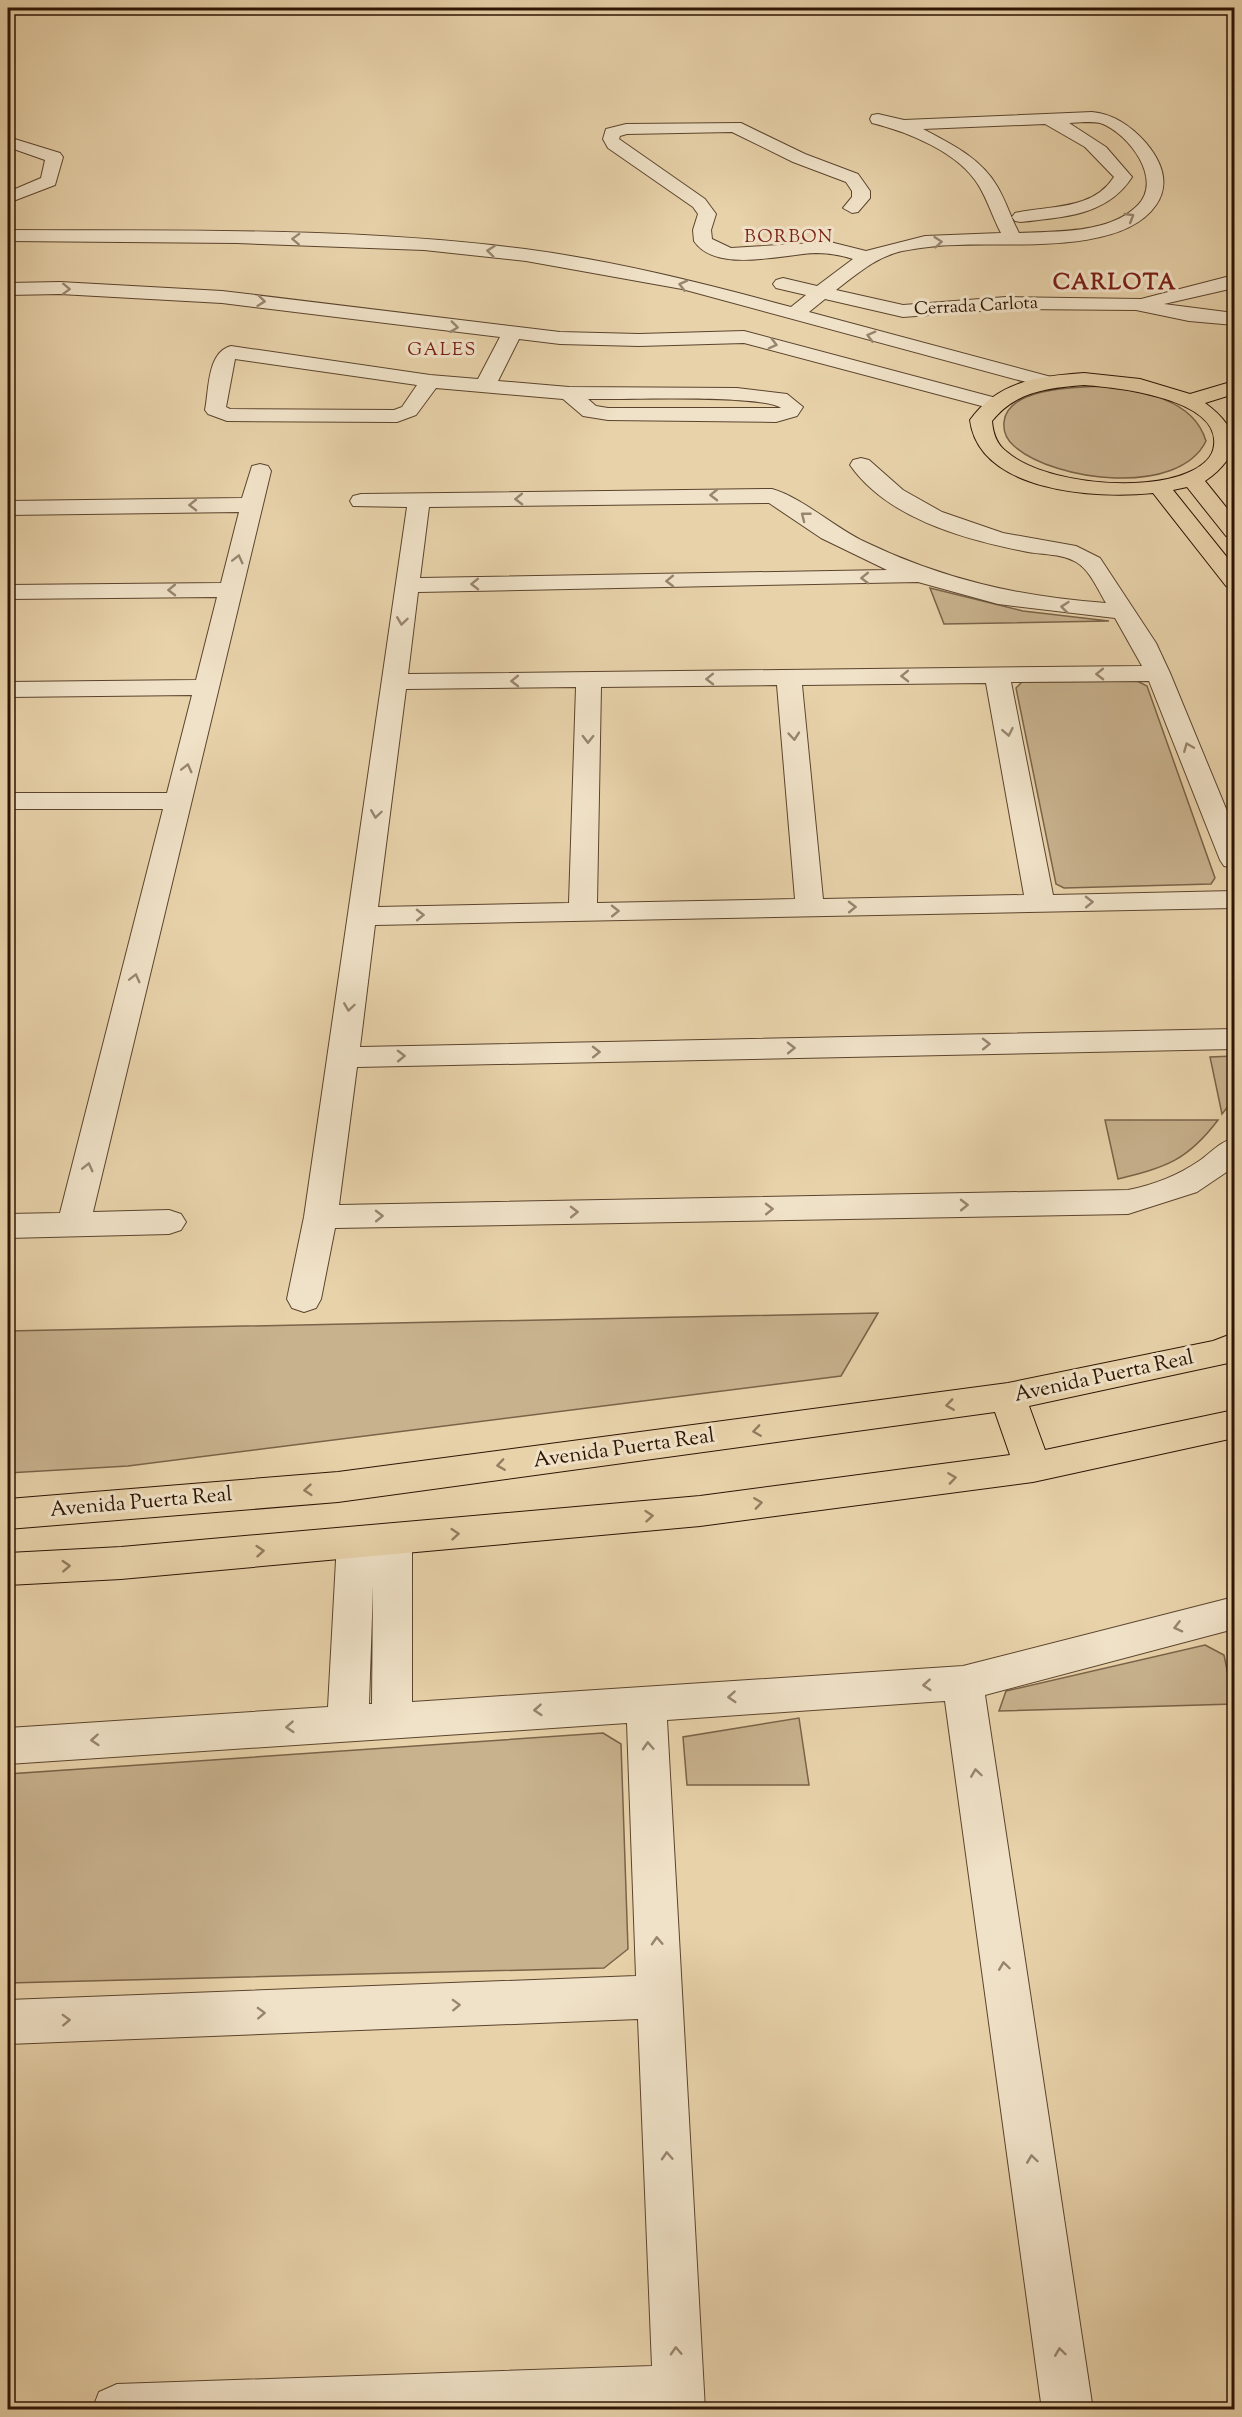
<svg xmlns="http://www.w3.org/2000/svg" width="1242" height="2417" viewBox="0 0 1242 2417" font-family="'Sorts Mill Goudy',serif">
  <rect width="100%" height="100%" fill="#e8d2aa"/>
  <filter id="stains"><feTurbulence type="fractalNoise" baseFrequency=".00333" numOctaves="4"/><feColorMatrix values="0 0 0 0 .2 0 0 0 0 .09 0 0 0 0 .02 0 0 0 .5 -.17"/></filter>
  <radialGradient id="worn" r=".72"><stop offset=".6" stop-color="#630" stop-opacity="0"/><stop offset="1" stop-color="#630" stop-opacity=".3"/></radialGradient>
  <g fill="#c8b28e" stroke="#7a6348" stroke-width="1.5">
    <path d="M1100,386C1139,391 1193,397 1206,441C1179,497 1055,482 1014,446C1007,440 1003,432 1004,422C1007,388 1075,387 1100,386Z"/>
    <path d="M930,588L1023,611L1109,621L944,624Z"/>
    <path d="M1137,681L1147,686L1215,878L1211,884L1064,888L1056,884L1016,688L1022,682Z"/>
    <path d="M1234,1056V1099L1222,1114L1210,1057Z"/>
    <path d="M1105,1120H1218C1187,1161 1166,1167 1118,1179Z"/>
    <path d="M878,1313L841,1376L128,1466L8,1473V1331Z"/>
    <path d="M1205,1645L1224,1655L1234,1704L999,1711L1006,1691Z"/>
    <path d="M799,1718L809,1785H687L683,1737Z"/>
    <path d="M603,1733L621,1744L628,1949L604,1968L8,1983V1774Z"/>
  </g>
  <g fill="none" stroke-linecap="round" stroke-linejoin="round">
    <g stroke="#5b442d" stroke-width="2">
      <g id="minor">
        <path d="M1092,112C1114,114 1131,126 1146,143C1161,161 1171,183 1156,205C1122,255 1010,242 957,245C938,245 920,248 902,251C876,257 857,274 836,290L903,305L1006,297L1141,299L1234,275V288L1164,304L1234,313V325L1189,321L1136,310L1006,309L903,317L825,299L809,312L1055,378L1058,382L1055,386L1048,388L682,289L526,261L424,250L237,243L8,241V230C180,231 354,227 525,249C615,261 703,283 791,307L806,295L776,288L773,284L776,280L783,278L817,286L853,259C840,255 829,253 816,253C783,254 716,274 694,241L693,230L698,214L693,207L608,148L603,139L606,129L626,124L741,123L805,154L858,174L870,191V198L858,212L852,213L843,208L852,197V191L846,182L793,162L732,132L627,134L620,136L619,139L705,199L716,214L711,230L712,239L731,248L830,242L866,251L925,236L1001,233C993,218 988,201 979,186C959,152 908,132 872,123L870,119L872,115L878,114L904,120ZM1085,122C1091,122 1098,122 1103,124C1129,135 1163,179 1138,205C1110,234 1056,231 1019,233C1011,218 1006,201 997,186C981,158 951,144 923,129L1045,124L1085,147L1114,177C1092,211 1049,205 1015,213L1012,217L1015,221L1021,222C1063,217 1107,216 1132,177L1106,147L1069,123Z"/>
        <path d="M8,137L60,153L63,157L55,185L8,203V192L41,178L45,160L8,147Z"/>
        <path d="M60,282L222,291L560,332L639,334L744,331L1000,399L1003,403L1000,407L993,409L744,343L639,346L560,344L519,339L498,381L569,387L737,388L787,394L803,407L797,416L776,422L608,420L583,416L563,399L436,388L416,415L397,422L227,421L208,414L205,410C209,390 207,352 231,346L430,375L478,379L500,337L222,303L60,294L8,295V283ZM235,359L417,385L402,407L394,410L230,409L226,407ZM588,399C621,400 761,394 781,408H608L596,406Z"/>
        <path d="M861,458L869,460L903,490L942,512L1003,533L1076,546L1100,558L1156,643L1170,673L1234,828V868L1224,866L1220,860L1149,681L1011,682L1053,895L1234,891V908L375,925L360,1047L1234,1029V1049L357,1067L339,1205L1128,1190C1153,1185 1177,1176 1199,1161C1211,1153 1219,1142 1234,1138V1167L1197,1192L1128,1214L335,1228L321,1299L316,1308L304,1312L292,1308L287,1299L304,1217L407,507L353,506L350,501L353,496L361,494L772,489C801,497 834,527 863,541C941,579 1020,597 1106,603C1098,590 1090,570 1076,562C1061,553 1040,555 1023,551C963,539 887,518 850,465L853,460ZM769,503L821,538L887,570L420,578L429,507ZM918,582L998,604L1115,618L1142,666L408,674L418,592ZM986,683L1024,895L823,899L802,685ZM777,685L795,899L597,903L601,687ZM576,687L569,903L378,907L406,689Z"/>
        <path d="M260,464L268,466L271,471L93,1212L169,1210L181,1214L186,1222L181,1230L169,1234L8,1238V1214L60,1213L163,809H8V793H167L192,695L8,697V682L196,680L217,597L8,599V585L221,583L239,512L8,515V501L242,498L252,466Z"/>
        <path d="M393,1524L406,1528L412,1539V1702L963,1666L1234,1597V1629L985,1695L1093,2410H1042L945,1701L667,1720L705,2410H92L99,2392L117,2384L652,2366L638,2019L8,2044V2000L636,1976L627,1723L8,1764V1728L328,1707L337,1542L343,1531L356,1527L369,1531L374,1540L380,1528ZM373,1586L372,1704H369Z"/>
      </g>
    </g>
    <g stroke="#2c1403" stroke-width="2">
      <g id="major">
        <path d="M1084,373L1140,379L1190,394L1234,381V394L1205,403C1242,430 1242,455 1205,481L1234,517V538L1226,536L1187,487L1173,490L1234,566V588L1226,586L1153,493C1096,499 979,492 970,420C998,381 1040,376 1084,373ZM1084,385C1114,387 1220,398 1214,445C1213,459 1199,468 1187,473C1143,492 1044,484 1007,452C996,444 993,433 992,421C1016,391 1048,388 1084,385Z"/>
        <path d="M1234,1333L1233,1362L1029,1406L1045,1450L1234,1410V1438L1033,1482L700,1526L121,1579L8,1585V1553L121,1547L700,1496L1010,1455L995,1412L338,1502L8,1529V1499L338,1472L1008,1383L1213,1341Z"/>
      </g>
    </g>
    <use href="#minor" fill="#f0e2c8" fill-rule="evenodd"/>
    <use href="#major" fill="#e8d2aa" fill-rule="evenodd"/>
  </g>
  <defs><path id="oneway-chevron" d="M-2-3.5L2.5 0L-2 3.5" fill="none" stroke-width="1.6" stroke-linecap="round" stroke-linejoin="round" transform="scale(1.5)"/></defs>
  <g stroke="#98856f">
    <use href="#oneway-chevron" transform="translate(1130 217) rotate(-31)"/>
    <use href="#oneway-chevron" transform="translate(296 239) rotate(-178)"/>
    <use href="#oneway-chevron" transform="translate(938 242) rotate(-5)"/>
    <use href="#oneway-chevron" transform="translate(491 251) rotate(-174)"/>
    <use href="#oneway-chevron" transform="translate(683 285) rotate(-166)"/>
    <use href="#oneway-chevron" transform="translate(66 289) rotate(2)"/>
    <use href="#oneway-chevron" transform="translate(261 301) rotate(6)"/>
    <use href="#oneway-chevron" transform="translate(454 327) rotate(7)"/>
    <use href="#oneway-chevron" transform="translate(871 336) rotate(-165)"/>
    <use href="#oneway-chevron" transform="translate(773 344) rotate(15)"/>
    <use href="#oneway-chevron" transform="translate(714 495) rotate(179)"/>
    <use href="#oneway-chevron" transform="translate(519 499) rotate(179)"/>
    <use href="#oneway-chevron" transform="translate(193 505) rotate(179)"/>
    <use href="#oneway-chevron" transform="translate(805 516) rotate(-142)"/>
    <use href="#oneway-chevron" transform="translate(238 559) rotate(-76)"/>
    <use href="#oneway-chevron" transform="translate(865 578) rotate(179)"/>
    <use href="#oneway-chevron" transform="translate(670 581) rotate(179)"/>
    <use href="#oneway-chevron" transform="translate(475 584) rotate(179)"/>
    <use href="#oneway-chevron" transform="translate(172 590) rotate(179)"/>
    <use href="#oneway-chevron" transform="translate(1065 607) rotate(-174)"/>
    <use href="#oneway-chevron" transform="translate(402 621) rotate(98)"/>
    <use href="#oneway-chevron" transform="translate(1100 674) rotate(179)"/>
    <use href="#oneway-chevron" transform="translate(905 676) rotate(179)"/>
    <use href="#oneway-chevron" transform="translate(710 679) rotate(179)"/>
    <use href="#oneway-chevron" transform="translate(515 681) rotate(179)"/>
    <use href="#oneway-chevron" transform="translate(1008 732) rotate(79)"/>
    <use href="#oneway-chevron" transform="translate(794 736) rotate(85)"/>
    <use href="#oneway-chevron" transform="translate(588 739) rotate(91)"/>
    <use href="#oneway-chevron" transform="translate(1188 747) rotate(-112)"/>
    <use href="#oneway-chevron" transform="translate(187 768) rotate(-76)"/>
    <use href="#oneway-chevron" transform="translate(376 814) rotate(98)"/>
    <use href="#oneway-chevron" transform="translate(1089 902) rotate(-1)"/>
    <use href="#oneway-chevron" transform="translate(852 907) rotate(-1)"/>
    <use href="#oneway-chevron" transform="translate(615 911) rotate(-1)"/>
    <use href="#oneway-chevron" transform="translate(420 915) rotate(-1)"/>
    <use href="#oneway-chevron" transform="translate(135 978) rotate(-76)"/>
    <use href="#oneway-chevron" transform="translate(349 1007) rotate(98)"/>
    <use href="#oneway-chevron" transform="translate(986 1044) rotate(-1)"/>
    <use href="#oneway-chevron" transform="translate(791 1048) rotate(-1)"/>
    <use href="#oneway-chevron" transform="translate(596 1052) rotate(-1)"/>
    <use href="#oneway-chevron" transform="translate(401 1056) rotate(-1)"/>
    <use href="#oneway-chevron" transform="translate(88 1167) rotate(-76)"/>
    <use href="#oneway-chevron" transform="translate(964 1205) rotate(-1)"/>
    <use href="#oneway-chevron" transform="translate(769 1209) rotate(-1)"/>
    <use href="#oneway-chevron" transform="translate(574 1212) rotate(-1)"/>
    <use href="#oneway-chevron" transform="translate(379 1216) rotate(-1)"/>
    <use href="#oneway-chevron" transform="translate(1178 1627) rotate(166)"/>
    <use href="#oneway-chevron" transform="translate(927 1685) rotate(176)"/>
    <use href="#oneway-chevron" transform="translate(732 1697) rotate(176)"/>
    <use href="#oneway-chevron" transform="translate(538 1710) rotate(176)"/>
    <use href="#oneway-chevron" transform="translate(290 1727) rotate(176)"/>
    <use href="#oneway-chevron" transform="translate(95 1740) rotate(176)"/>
    <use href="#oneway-chevron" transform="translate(648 1746) rotate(-93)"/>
    <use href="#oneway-chevron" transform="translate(976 1773) rotate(-98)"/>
    <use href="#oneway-chevron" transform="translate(657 1941) rotate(-93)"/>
    <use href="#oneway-chevron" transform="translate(1004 1966) rotate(-98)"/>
    <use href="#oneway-chevron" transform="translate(456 2005) rotate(-2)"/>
    <use href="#oneway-chevron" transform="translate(261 2013) rotate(-2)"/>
    <use href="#oneway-chevron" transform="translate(66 2020) rotate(-2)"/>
    <use href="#oneway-chevron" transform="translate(667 2156) rotate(-93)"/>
    <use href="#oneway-chevron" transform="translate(1032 2159) rotate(-98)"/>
    <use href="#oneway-chevron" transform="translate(676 2351) rotate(-93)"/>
    <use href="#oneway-chevron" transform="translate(1060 2352) rotate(-98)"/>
  </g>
  <g stroke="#937c5f">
    <use href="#oneway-chevron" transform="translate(950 1405) rotate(172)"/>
    <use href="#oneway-chevron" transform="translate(757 1431) rotate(172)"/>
    <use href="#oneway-chevron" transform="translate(501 1465) rotate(172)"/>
    <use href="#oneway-chevron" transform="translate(952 1478) rotate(-8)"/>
    <use href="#oneway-chevron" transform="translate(308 1490) rotate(175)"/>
    <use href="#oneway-chevron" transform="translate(758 1503) rotate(-8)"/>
    <use href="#oneway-chevron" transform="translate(649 1516) rotate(-5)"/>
    <use href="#oneway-chevron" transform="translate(455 1534) rotate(-5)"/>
    <use href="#oneway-chevron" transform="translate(260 1551) rotate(-5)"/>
    <use href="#oneway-chevron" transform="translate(66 1566) rotate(-3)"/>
  </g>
  <g text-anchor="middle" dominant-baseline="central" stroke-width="6" stroke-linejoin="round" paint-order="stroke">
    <g font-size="18" letter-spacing="1.5" fill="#7a1f14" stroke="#f0e2c8">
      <text x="789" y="238">BORBON</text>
      <text x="442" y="351">GALES</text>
    </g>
    <g font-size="18" fill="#2c1403" stroke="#f0e2c8">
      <text transform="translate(976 307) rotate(-3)">Cerrada Carlota</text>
    </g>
    <g font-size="21" fill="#2c1403" stroke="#f0e2c8">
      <text transform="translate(1104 1377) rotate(-12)">Avenida Puerta Real</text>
      <text transform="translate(624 1449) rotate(-8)">Avenida Puerta Real</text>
      <text transform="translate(141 1503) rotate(-5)">Avenida Puerta Real</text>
    </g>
    <g font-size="22" font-weight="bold" letter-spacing="1.5" fill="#7a1f14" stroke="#f0e2c8">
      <text x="1115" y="284">CARLOTA</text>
    </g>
  </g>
  <rect width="1242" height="2417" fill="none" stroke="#e8d2aa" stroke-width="30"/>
  <rect x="9" y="9" width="1224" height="2399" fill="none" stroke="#2c1403" stroke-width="3"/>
  <rect x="15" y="15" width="1212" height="2387" fill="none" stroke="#2c1403" stroke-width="1.5"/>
  <rect width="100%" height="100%" filter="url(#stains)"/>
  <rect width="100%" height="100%" fill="url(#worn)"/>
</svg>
